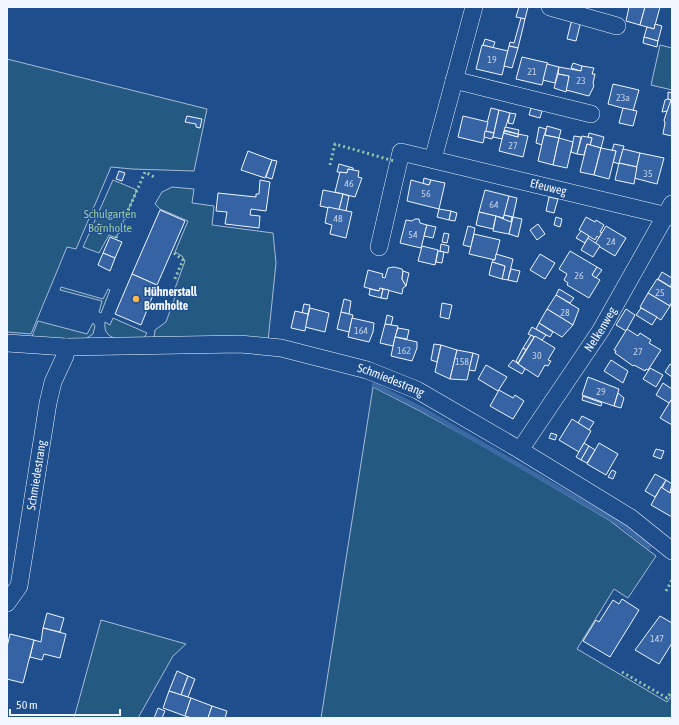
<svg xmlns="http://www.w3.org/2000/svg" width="679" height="725" viewBox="0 0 679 725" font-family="'Asap Condensed',sans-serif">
  <rect width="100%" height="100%" fill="#1f4e8c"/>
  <g fill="#245a82" stroke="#a8bbd7">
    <path d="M660,45L672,48V90L651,85Z"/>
    <path d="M7,59L207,109L194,171L132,169L111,167L76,249L67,247L31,334L7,332Z"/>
    <path d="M113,180L137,190L116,238L109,235L99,253L83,247Z"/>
    <path d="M172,187L194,189L192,203L214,206L212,225L273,233L276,263L268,341L154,338L155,330L166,322L176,294L174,291L185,261L182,256L175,252L188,221L160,209L155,204L162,192Z"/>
    <path d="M61,287L103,299L108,289L110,290L101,313L99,312L102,301L60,290Z"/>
    <path d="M113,318L147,333L143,339C129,339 102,344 105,322L110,325Z"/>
    <path d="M38,321L87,334L93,323L95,326L93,334L81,342L31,339Z"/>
    <path d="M373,387L420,411L492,451L609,520L656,556L628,598L614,589L577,649L667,702L672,695V718H321Z"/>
    <path d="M101,620L186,644L173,656L138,718H74Z"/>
  </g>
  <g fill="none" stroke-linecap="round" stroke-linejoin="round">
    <path stroke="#3b69a3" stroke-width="4.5" d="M374,385L420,408L610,518L623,526L649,547"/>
  </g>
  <g fill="#3563a3" stroke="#f2f6ff">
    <path d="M519,7H528L525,19L516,17Z"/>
    <path d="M629,7H645L640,25L626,21Z"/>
    <path d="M645,7H660L654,29L640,25Z"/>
    <path d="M521,18L525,19L518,48L509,46L510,42L514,43Z"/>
    <path d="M572,19L581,21L576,41L567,39Z"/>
    <path d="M655,24L662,26L658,41L644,37L647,27L654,29Z"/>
    <path d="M644,37L658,41L657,47L643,43Z"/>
    <path d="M485,39L495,42L493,48L483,45Z"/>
    <path d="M482,45L508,51L502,75L476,69Z"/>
    <path d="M509,46L518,48L512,68L504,66Z"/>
    <path d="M522,57L548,63L542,85L516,79Z"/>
    <path d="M573,63L582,66L581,71L571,68Z"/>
    <path d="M547,64L559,67L555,83L543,80Z"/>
    <path d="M582,66L594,68L592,74H595L593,83L594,86L589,96L566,90L569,76L558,74L559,67L581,71Z"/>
    <path d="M558,74L569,76L566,92L554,88Z"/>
    <path d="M613,84L639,90L633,111L608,104Z"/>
    <path d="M668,92L672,93V100L668,99Z"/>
    <path d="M668,99L671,100L668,111L662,112L665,100Z"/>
    <path d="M671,100H672V136L663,134L665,123L664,120Z"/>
    <path d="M491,108L499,110L494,133L485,131Z"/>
    <path d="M531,108L542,111L540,118L529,115Z"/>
    <path d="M623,108L637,111L633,126L619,123Z"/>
    <path d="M499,110L510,113L502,139L493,137Z"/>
    <path d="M510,113L516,114L513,124L508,123Z"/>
    <path d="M187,116L202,119L200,128L196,127V124L185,122Z"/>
    <path d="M463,116L488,122L483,143L458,137Z"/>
    <path d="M547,126L561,130L559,138L545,135Z"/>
    <path d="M505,127L519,130L518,134L504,130Z"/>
    <path d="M539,127L546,129L542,145L536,143Z"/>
    <path d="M485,131L494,133L492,139L484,137Z"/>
    <path d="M504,131V133L518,137V134L528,136L523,157L499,151Z"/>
    <path d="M504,131L518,134V137L504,133Z"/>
    <path d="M589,133L604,137L601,148L590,145L592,138L588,137Z"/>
    <path d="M544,135L559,138L553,165L538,161Z"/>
    <path d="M574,136L581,137L577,154L571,152Z"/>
    <path d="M582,136L592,138L590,145L587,144L584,155L577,154Z"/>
    <path d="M559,138L573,142L567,168L553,165Z"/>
    <path d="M587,144L601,148L594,175L580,172Z"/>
    <path d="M614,144L624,146L619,164L613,162L616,151H612Z"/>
    <path d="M601,148L616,151L609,179L594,175Z"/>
    <path d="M623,149L640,153L637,167L619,163Z"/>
    <path d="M248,151L272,160L265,178L241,170Z"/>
    <path d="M640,153L664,158L657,184L634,178Z"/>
    <path d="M272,160L277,161L272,179L266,177Z"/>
    <path d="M619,163L637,167L634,184L615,180Z"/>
    <path d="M339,164L353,168V170L348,169L347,173L337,172Z"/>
    <path d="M348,169L359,171L358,177L362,178L355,197L335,192L340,172L347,173Z"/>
    <path d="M119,171L125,173L122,181L116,179Z"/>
    <path d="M424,178L431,180L429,185L423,184Z"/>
    <path d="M260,180L270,182L266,211L251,209L250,215L260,216L259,228L225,224L227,212L216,211L218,193L256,197V194H259Z"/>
    <path d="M411,180L429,185L431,180L445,183L439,209L407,201Z"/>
    <path d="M323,190L343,194L339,210L320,206Z"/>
    <path d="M485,190L509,196L504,218L479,212Z"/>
    <path d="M343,194L349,196L346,211L339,210Z"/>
    <path d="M509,196L517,198L513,217L504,215Z"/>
    <path d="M549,197L558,199L554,213L546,211Z"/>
    <path d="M328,207L352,212L346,238L330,234L332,225L325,223Z"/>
    <path d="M439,209L451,211L449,220L437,217Z"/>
    <path d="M160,210L185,221L157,285L132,274Z"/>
    <path d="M451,211L457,213L455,221L449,220Z"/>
    <path d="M479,212L496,216L493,229L476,225Z"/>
    <path d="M504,215L512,217L511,222L503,220Z"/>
    <path d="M496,216L511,222L513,217L509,234L493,231Z"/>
    <path d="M513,217L522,219L518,237L509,234Z"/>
    <path d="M556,217L562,219L560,227L554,225Z"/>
    <path d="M586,217L595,222L596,220L604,225L600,232L602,233L599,238L597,236L595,240L579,230Z"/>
    <path d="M415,219H419L420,223L427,225L421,248L400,243L406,220L412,221Z"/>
    <path d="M98,224L104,226L101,234L95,232Z"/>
    <path d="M538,224L545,234L537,240L530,230Z"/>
    <path d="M427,225L436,227L433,238L424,236Z"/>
    <path d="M468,226L475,228L471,247L463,245Z"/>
    <path d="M606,226L626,238L615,256L595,244Z"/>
    <path d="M581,231L589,236L585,243L576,238Z"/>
    <path d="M444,233L449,234L447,243L442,242Z"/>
    <path d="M474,234L500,240L495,260L469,254Z"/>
    <path d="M110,237L122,242L115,258L103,253Z"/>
    <path d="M588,238L600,246L593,257L581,250Z"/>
    <path d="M441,244L449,246L448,253L440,251Z"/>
    <path d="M422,246L438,250L435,265L418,261Z"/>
    <path d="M438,251L444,252L442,263L436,262Z"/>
    <path d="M570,251L597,267L592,275L600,280L589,298L567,285L568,283L564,280L567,274L559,269Z"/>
    <path d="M103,253L115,258L110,271L98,265Z"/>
    <path d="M496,254L513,259L508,280L502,279L505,266L492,262L493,260H495Z"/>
    <path d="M540,254L555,263L545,279L530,270Z"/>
    <path d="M492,262L505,266L502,279L489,275Z"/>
    <path d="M394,267L402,269L403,271L402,279L406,286L403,288L402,294L380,288L379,291L364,287L368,270L383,274L382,277L385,278L388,268Z"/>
    <path d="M597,267L602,270L596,278L592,275Z"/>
    <path d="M511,269L520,271L517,282L508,280Z"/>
    <path d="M403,271L409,273L406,286L402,279Z"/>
    <path d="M662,272L672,278L671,287L658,279Z"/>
    <path d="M132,274L157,285L141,325L115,314Z"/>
    <path d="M657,279L672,288V301L670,306L648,293Z"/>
    <path d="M380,288L383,289L381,298L369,295L370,289L379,291Z"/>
    <path d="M383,289L389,290L387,299L381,298Z"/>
    <path d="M559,289L574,298L570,303L556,295Z"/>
    <path d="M648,293L670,306L661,320L640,307Z"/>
    <path d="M556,295L579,309L573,325L547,309Z"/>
    <path d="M344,299L351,301L349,314L341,312Z"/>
    <path d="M442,303L452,305L449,319L440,317Z"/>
    <path d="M304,304L310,305L308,314L302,313Z"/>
    <path d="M310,308L329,313L325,332L305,327Z"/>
    <path d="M641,308L657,317L652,325L636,315Z"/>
    <path d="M547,309L573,325L562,337L539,323Z"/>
    <path d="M626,309L635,315L626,331L616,325Z"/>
    <path d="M295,311L308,314L305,331L291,328Z"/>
    <path d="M341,312L353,315L349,332L337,329Z"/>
    <path d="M387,315L393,317L391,325L385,324Z"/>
    <path d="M352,318L374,323L373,332L369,342L348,337Z"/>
    <path d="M539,323L553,332L550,337L536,329Z"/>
    <path d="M385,324L398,326L393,346L380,343Z"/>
    <path d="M532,327L546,335L542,340L528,334Z"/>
    <path d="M398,328L409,330L407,339L395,337Z"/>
    <path d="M627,329L638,336L640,333L651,340L649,343L661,350L648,370L646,369L645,371L634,365L633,366L615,353L616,351L614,350Z"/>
    <path d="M531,335L534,337L526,350L523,348Z"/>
    <path d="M535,336L555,348L548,360L551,361L548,366L545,365L538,377L518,364Z"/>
    <path d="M395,337L417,342V348L412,361L391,356Z"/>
    <path d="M434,344L441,345L437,362L431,360Z"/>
    <path d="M441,345L457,350L450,379L435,372Z"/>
    <path d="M523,348L526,350L518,363L516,361Z"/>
    <path d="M457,350L473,353L467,380L450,379Z"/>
    <path d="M473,353L479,355L475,371L469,370Z"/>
    <path d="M513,360L525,369L522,374L508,366Z"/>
    <path d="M611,360L628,371L623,383L604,371Z"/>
    <path d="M670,364L672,365V377L665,372Z"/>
    <path d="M486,365L507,377L498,391L478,379Z"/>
    <path d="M650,368L663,375L656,387L643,379Z"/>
    <path d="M588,377L619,389L614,406L582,395Z"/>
    <path d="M663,383L672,389V400L669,403L656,395Z"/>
    <path d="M499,390L513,398L515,395L524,401L513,419L490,406Z"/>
    <path d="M618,393L624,398L621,408L614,406Z"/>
    <path d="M583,396L602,403L601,406L582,400Z"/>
    <path d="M671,400H672V425L660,418Z"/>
    <path d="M582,416L594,422L589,430L578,423Z"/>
    <path d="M572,419L591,431L579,452L559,440Z"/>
    <path d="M551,433L557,435L555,440L549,438Z"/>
    <path d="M584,443L589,446L581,460L576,457Z"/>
    <path d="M599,443L618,454L606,475L587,464Z"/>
    <path d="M589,446L595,450L587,463L581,460Z"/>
    <path d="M656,449L664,451L661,459L653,456Z"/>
    <path d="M612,470L616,472L613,479L608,477Z"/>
    <path d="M655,474L666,480L655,497L645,491Z"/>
    <path d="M666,480L672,484L670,493L662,488Z"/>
    <path d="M661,487L670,493L672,490V517L651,505Z"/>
    <path d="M622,599L639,610L610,657L583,641L596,620L599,622L613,600L619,604Z"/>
    <path d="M47,613L64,618L60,632L43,628Z"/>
    <path d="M660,616L672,623V643L659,664L635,650Z"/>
    <path d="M43,628L66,634L60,658L44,654L42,660L30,657L34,640L41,642Z"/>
    <path d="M10,634L34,640L23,683L7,679V647Z"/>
    <path d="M177,671L188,676L181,695L169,691Z"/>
    <path d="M188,676L195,679L188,697L181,695Z"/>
    <path d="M169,691L191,698L185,716L163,708Z"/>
    <path d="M191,698L212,706L208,718H192L185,716Z"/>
    <path d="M212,706L227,711L225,718H208Z"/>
    <path d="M158,708L165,711L162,718H154Z"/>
  </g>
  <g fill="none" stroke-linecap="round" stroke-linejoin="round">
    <g stroke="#f2f6ff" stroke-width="18">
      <g id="minor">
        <path d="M550,7L617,26"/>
        <path d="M454,80L591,114"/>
        <path d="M433,159L474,7"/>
        <path id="s1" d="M379,247L401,152L672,217"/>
        <path id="s2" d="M7,343L66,347L240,344L281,348L367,370L417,390L520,450L631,518L672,551"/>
        <path id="s3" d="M520,450L601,330L672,204"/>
        <path id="s4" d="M7,603L19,586L48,403L53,382L65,356L66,347"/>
      </g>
    </g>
    <use href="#minor" stroke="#1f4e8c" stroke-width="17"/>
    <g stroke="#97c8a6" stroke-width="3" stroke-dasharray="2 3" stroke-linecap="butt">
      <path d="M330,165L335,144L394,161"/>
      <path d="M116,238L145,172L154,177"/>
      <path d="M174,253L183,260L174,281"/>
      <path d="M666,591L672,580"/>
      <path d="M622,672L667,698L672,691"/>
    </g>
  </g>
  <circle fill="#ffb74d" stroke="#1f4e8c" stroke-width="1.5" cx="136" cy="299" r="4"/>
  <g text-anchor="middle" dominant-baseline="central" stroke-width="3" stroke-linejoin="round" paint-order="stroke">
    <g font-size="10" fill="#c3d1e8">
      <text x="492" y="59">19</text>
      <text x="532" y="71">21</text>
      <text x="581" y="80">23</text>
      <text x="623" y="97">23a</text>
      <text x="513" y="145">27</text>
      <text x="648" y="173">35</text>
      <text x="349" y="183">46</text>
      <text x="426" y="193">56</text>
      <text x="494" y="204">64</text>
      <text x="338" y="218">48</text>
      <text x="413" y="234">54</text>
      <text x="611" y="241">24</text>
      <text x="579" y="275">26</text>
      <text x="660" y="292">25</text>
      <text x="565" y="312">28</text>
      <text x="361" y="330">164</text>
      <text x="404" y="350">162</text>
      <text x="638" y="351">27</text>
      <text x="537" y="355">30</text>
      <text x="462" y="361">158</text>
      <text x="601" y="391">29</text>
      <text x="657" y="638">147</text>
    </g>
    <g font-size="12" fill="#f2f6ff" stroke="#1f4e8c">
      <text stroke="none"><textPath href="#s1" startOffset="249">Efeuweg</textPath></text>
      <text stroke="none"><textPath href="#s3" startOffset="145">Nelkenweg</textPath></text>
      <text stroke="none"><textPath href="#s2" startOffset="389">Schmiedestrang</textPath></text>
      <text stroke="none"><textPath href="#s4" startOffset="133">Schmiedestrang</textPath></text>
    </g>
    <g font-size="12" fill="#97c8a6" stroke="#1f4e8c">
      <text x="110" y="214">Schulgarten<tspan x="110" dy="14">Bornholte</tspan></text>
    </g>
    <g font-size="12" font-weight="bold" fill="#f2f6ff" stroke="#1f4e8c" text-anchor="start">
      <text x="144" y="292">Hühnerstall<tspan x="144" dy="14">Bornholte</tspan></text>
    </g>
  </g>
  <rect width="679" height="725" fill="none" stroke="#f2f6ff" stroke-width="16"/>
  <path d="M10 709v6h110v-6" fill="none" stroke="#f2f6ff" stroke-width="2"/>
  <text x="16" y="709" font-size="12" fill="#f2f6ff" stroke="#1f4e8c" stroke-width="3" paint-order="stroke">50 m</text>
</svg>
